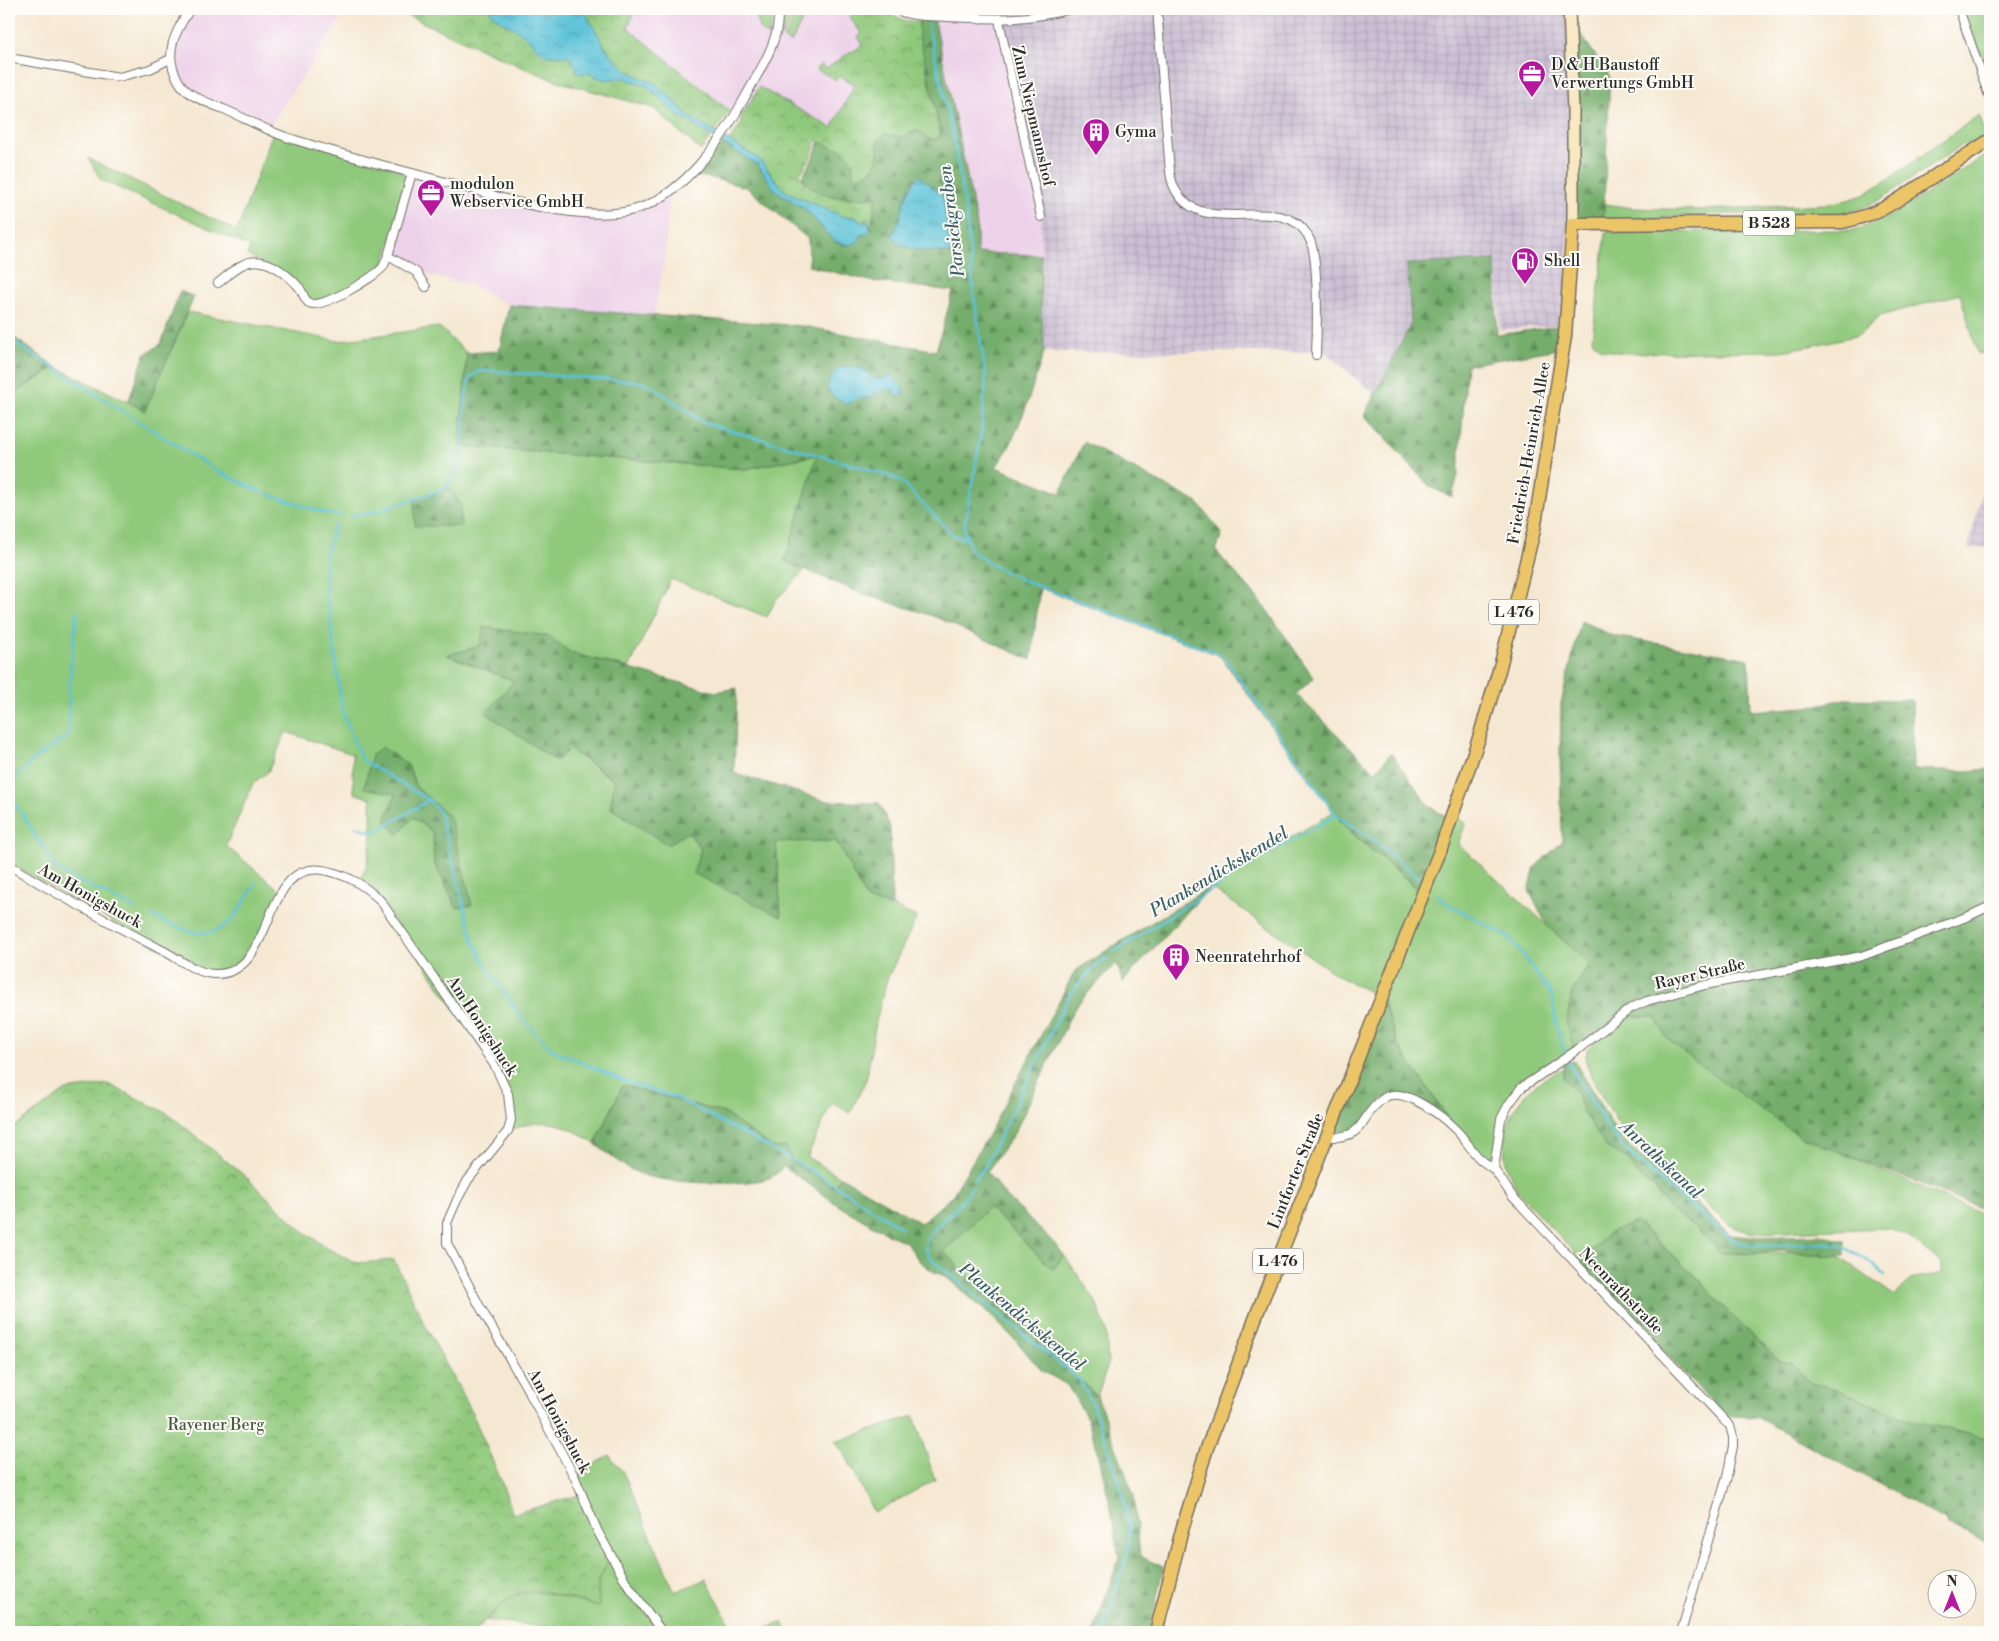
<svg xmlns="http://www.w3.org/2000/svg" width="1999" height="1641" viewBox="0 0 1999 1641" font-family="'Libre Bodoni',serif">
  <defs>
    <pattern id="industrial-grid" width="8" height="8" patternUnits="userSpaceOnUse" patternTransform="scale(1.25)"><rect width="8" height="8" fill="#ccbfd4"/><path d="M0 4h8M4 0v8" fill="none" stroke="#afa4b6"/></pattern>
    <pattern id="forest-firs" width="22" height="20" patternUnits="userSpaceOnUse" patternTransform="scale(1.25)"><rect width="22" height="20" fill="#74ad6c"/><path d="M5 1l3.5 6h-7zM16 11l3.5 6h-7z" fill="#5f8d59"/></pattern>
    <pattern id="park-crowns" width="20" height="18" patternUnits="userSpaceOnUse" patternTransform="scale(1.25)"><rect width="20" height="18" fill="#90c97c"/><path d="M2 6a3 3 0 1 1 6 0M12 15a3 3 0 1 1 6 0" fill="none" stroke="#76a366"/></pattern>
    <pattern id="water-ripples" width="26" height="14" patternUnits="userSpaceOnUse" patternTransform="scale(1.25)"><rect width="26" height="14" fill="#5bc2d8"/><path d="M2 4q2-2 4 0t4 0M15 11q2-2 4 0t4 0" fill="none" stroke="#4b9eaf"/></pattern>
  </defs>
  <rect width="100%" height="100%" fill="#fdfcf7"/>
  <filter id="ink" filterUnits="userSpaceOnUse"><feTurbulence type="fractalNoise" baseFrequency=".02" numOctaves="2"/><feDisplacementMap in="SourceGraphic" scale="10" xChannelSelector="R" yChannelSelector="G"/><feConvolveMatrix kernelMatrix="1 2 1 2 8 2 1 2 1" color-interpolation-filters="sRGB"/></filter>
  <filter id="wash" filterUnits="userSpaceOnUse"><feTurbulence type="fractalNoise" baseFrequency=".0096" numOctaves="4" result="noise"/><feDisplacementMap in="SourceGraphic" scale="20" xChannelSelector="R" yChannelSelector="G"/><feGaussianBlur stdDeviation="1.12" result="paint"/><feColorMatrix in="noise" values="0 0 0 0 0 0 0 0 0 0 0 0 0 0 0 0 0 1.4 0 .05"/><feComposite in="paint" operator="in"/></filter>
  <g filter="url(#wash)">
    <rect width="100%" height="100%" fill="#f5e8d2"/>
    <g fill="#edd1e9">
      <path d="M190,9H347L268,129L192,95L179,81L172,46Z"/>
      <path d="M635,9H848L850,18L862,34L863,45L852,52L850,51L826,69L817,70L836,80L838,76L855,84L832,128L759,88L741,118L628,28Z"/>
      <path d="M977,9H1072L1041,217V255L976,253L977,224L934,17L978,19Z"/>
      <path d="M412,173L536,207L620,212L669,192L665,257L654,315L509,305L472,285L416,272L388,256Z"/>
    </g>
    <g fill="url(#industrial-grid)">
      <path d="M1078,9H1569L1572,67L1566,324L1500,330L1495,261L1409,263L1410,325L1374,394L1325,352H1044L1041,303V217L999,20L1047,15Z"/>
      <path d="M1990,459V547L1968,549Z"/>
    </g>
    <g fill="#90c97c" stroke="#5e7a54" fill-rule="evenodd">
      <path d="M754,9H771V23L769,36L761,31Z"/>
      <path d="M787,9H797L782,36L780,35Z"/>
      <path d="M800,9H813L806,13L791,43L783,39Z"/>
      <path d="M1965,9H1985L1990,24V80Z"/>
      <path d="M1979,115L1988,141L1964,144L1876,202C1829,225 1776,213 1725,214C1684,215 1643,221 1602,224L1605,204L1633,208L1700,210L1826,204L1849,200L1865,194L1893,176Z"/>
      <path d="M273,132L412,173L383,267L343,294L310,304L288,277L247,255L250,247L101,180L88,158L237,231Z"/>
      <path d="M1989,153L1990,351L1978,354L1960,294L1880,316L1859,335L1815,345L1781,351L1622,353L1601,349L1592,340L1606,232L1854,230L1896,213Z"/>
      <path d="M188,312L338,341L439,327L467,353L460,446L745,469L817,455L785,561L804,571L775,601L767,617L671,579L629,668L571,653L549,636L483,632L480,646L448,655L514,681L486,713L556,761L569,749L688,832L701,849L694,872L781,917L776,841H836L867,900L892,906L917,917L887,979L876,1022L866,1080L850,1113L832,1103L807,1157L841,1177L835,1187L794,1163L785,1147L773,1148L724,1113L623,1085L595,1144C565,1122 543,1116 508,1131L511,1120L502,1078L380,900L358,882C374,863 371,823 371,799L354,793L352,754L286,732L268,772L253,783L226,846L282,892L256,947L230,973L196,969L9,863V391H18L56,367L145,410ZM408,765L416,787L450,817L434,863L433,832L412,817L386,820Z"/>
      <path d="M1454,811L1466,823L1458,844L1590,964L1572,991V1041L1575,1052L1521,1088L1501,1119L1494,1169L1456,1130L1398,1045L1382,998L1340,977L1210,887L1333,812L1349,831L1423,893Z"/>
      <path d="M1624,1016L1656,1017L1805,1132L1844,1154L1990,1217V1440L1909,1420L1811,1383L1792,1364L1780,1361L1729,1313L1699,1279L1636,1222L1608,1234L1582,1260C1568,1246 1554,1231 1540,1216C1531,1205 1520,1196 1514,1183C1495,1150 1505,1111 1533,1087C1543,1078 1555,1073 1566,1067L1607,1138L1624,1157L1709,1234L1751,1254L1808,1252L1835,1254L1895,1296L1910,1280L1942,1273V1263L1906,1235L1888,1228L1754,1233L1741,1230L1728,1224L1624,1131C1615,1121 1587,1074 1586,1061C1585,1058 1587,1053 1587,1049Z"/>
      <path d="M988,1207L1053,1269L1064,1255L1095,1300L1106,1329L1108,1365L1097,1396L943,1252Z"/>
      <path d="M914,1416L935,1480L874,1513L846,1456L835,1442Z"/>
      <path d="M609,1455L623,1472L675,1592L706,1579L734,1632H592L485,1620L515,1595L542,1592L598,1606V1581L611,1557L575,1478Z"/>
      <path d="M783,1622L787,1632H754Z"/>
    </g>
    <g fill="url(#forest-firs)" stroke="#506c4c" fill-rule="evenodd">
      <path d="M920,16L934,17L977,224V253L1041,255V303L1044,352L1025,410L1009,448L996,467L1060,493L1084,442L1198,503L1222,533L1216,551L1262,603L1314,678L1296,694L1375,772L1391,753L1427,803L1436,811L1452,818L1423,893L1349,831L1333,812L1221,657L1216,654L1040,588L1031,660L933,616L860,593L785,561L817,455L745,469L460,446L467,353L499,351L509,305L803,326L936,351L953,291L870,281L809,266L808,239L746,187L711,178L690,175L721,144L736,150L758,165L775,190L807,211L835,242L867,234L871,229L876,197C855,199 813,201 802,177L811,162L820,141L834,148H840C849,156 854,161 853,173L878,157C875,146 876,142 885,134L904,137L911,131H919L931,140L940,137L937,116L918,31ZM910,187L946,217L950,253L916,250L892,235C902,221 904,204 910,187Z"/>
      <path d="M1570,18L1610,77L1603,224H1573Z"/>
      <path d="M1495,260L1497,335L1565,325L1564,348L1467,365L1458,475L1452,497L1430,487L1364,415L1411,324L1407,264Z"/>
      <path d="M180,291L194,297L145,411L128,402L145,354L161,344Z"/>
      <path d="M9,334L56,367L18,391H9Z"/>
      <path d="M450,487L461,504V526H415L414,498Z"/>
      <path d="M1581,621L1613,636L1749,659L1751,711L1807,707L1845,699L1912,700L1913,769L1967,771L1990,769V1211L1799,1136L1697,1063L1666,1038L1655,1017L1621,1015L1575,1052L1566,1024L1572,991L1590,964L1548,927L1529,891L1535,867L1562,842L1560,757L1561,703Z"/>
      <path d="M484,627L549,636L571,653L715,692L737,688L734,773L827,801L879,803L890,827L892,906L867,900L836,841L776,842L781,917L693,873L701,849L688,832L668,845L610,808L615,780L569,749L556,761L486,713L514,681L447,655L480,646Z"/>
      <path d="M382,747L408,765L416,787L450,817L472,905L457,908L434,863L433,832L413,817L398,835L385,820L396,794L364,788L372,755Z"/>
      <path d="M1210,887L1123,982L1116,963L1075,1007L1015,1132L987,1172L1006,1196L1055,1244L1064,1255L1053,1270L989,1207L944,1252L1097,1396L1134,1496L1140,1556L1163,1567L1150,1632H1093L1119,1558L1111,1509L1098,1452L1087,1418L1067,1385L1041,1370L1018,1343L990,1315L945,1276L934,1272L920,1262L906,1242L887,1234L839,1206L783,1166C779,1172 775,1176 769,1178C748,1187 665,1183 643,1175C626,1169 609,1155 595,1144L623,1085L724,1113L773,1148L785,1147L794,1163L834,1187L841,1177L921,1223L952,1196L986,1139L1075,971L1107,950Z"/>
      <path d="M1382,998L1398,1045L1456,1130L1401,1095L1384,1098L1351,1135L1328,1137Z"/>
      <path d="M1574,1060L1616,1131L1632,1149L1679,1187L1730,1235L1751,1237L1821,1235L1845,1241V1256L1808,1255L1782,1250L1751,1254L1721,1253L1695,1227L1668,1208L1655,1188L1637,1175L1628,1159L1606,1147L1582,1111L1577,1094L1563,1078V1065Z"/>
      <path d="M1636,1222L1699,1279L1729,1313L1779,1361L1792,1364L1811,1383L1826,1386L1913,1421L1990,1439V1544L1949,1526L1946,1521L1757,1417L1725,1416L1580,1263L1608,1234Z"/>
    </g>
    <g fill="url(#park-crowns)" stroke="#5e7a54">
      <path d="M393,9H635L628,28L730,111L701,151L653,108L557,81L519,66Z"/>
      <path d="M848,9H881L903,20L919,22C917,34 921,42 923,53C929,81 936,109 940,137L931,140L919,131H911L904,137L885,134C873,145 878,143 878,156C877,161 873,167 871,171L857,177L853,173C854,161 849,156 840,148H834L817,140L809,160L799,176C805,179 807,186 813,189C833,200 855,199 876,197L871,229L868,220L862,223L855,217H844L785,191L759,159L729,141L741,124V118L759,87L832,128L855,84L838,76L836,80L817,70L821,64L826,69L851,51L852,52L863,45L858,37L862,34L850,18Z"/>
      <path d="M108,1084L169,1114L246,1177L303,1231L327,1248L357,1263L394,1260L428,1331L469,1406L500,1478L513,1514L582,1494L611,1557L598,1581L599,1607C578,1601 534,1585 515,1595C499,1604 487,1620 474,1632H9V1131L66,1090Z"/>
    </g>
    <g fill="url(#water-ripples)" stroke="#437682">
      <path d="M489,9H583L609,53L625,69L639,77L652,81L672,98L687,115L759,159L785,191L844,217H855L862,223L868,220L871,229L867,234L861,235L858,242L849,245L835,242L807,211L775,190L758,165L679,116L647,86L624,78L604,80L587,73L582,74L576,72V66L568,55L565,57L556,55L546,56C536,49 530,39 520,32C509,24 496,22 489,9Z"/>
      <path d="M918,176L931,185L943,197L951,253L916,250L899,244L892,235C899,225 900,217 903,205C906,195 912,185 918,176Z"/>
      <path d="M840,367H856L865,370L871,377L880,379L890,375L902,386L903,396L896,397L893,390C883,388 877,391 871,398H858L848,404L832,396L827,388L832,375Z"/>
    </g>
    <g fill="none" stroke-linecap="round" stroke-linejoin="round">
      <g stroke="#5bc2d8" stroke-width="2.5">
        <path d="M928,25L953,135L967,218L973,290L986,377L981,435L964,528L971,550L992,565L1025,581L1217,653L1223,656L1336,815L1375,841L1419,878"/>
        <path d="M9,339L217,471L261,492"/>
        <path d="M267,494L328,514L341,515"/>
        <path d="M351,515L370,513L442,490L455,476L461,459L466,393L470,378L479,371H492L642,382L653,387L704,423L868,469L900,480L953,535L967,539"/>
        <path d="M335,525L325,556V583L343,714L362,760L429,800L439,811L473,940L487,968L522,1018L551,1049L624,1081L677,1098L813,1171L902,1228"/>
        <path d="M17,776L38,756L69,735V685L77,612"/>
        <path d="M9,793L57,870L136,909"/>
        <path d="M355,826L369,831H377L429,800"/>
        <path d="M1438,895L1445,902L1508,937L1522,953L1552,996L1557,1027L1564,1051L1569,1064L1609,1130L1629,1153L1661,1182L1736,1242L1759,1246L1822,1243L1841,1245L1874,1265L1885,1275"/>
        <path d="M152,916C178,928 209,946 233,918C242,908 248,894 256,883"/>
        <path d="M1115,951L1266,855L1336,815"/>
        <path d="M975,1180L985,1166L1069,996L1090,971L1107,957"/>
        <path d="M973,1186L961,1203L928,1235L925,1249L932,1260L1079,1379L1092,1403L1121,1486L1130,1529L1128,1551L1104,1632"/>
      </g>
    </g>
  </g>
  <g filter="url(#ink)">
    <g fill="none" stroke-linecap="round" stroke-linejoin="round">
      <g stroke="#726d65" stroke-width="10">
        <g id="minor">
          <path d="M190,9C175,32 163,53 178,80C187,97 209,103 226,110C246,119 266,130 286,137C345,156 405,171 464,187C488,193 511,202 535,206C564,212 600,217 629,211C680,200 721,142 744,99C757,74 783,38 777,9"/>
          <path d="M895,9C910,17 930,16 947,17C994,19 1026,21 1072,9"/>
          <path d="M977,9L978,19"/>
          <path d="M1157,9L1170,172C1171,178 1172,185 1176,191C1206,242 1287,187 1310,240C1319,260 1317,331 1316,355"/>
          <path d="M1959,9L1990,99"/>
          <path d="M999,20L1041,217"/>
          <path d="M9,58L119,77L150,69L170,59"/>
          <path d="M412,173L388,256L416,272L426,287"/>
          <path d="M218,283C226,277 234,269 242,265C263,253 286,273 299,287C303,292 304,300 309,303C321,310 375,277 383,267C385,264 386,259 388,256"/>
          <path d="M9,865C59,896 110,923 162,950C178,958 198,975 217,974C278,973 260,855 328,871C351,877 362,884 380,900L495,1066L508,1094L511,1120L508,1131L468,1180L457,1200L447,1223V1243L479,1305L530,1394L575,1478L598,1532L626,1582L662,1632"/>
          <path d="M1328,1137C1368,1139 1358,1116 1384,1098C1403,1085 1442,1116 1456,1130C1465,1139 1471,1150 1480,1159C1485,1164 1491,1166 1495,1171C1501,1179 1507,1188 1512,1196L1730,1426L1733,1437V1446L1727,1477L1681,1632"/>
          <path d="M1494,1169L1501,1119L1509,1104L1521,1088L1577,1050L1631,1008L1647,1001L1705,985L1862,956L1969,916L1990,906"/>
        </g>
      </g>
      <g stroke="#726d65" stroke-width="14">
        <path id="secondary" d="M1569,9L1573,111V224"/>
      </g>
      <g stroke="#726d65" stroke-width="15">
        <path id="primary" d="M1156,1632L1182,1530L1207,1448L1258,1311L1441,848L1479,738L1500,667L1534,530L1565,336L1573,224"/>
      </g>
      <g stroke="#726d65" stroke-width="15">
        <path id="trunk" d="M1573,224L1843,222C1861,218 1877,213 1893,203L1990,140"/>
      </g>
      <use href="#minor" stroke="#fff" stroke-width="8"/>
      <use href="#secondary" stroke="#f8e8c3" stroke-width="11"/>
      <use href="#primary" stroke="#edc569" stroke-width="12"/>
      <use href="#trunk" stroke="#edc569" stroke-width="12"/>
    </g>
  </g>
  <defs>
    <g id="office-pin" transform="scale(1.4375)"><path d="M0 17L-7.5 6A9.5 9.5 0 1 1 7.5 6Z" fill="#b5179e" stroke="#fdfcf7"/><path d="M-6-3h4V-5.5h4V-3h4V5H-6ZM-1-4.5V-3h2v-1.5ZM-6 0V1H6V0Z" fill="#fff"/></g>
    <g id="building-pin" transform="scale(1.4375)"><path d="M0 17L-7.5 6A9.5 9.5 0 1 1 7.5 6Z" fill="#b5179e" stroke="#fdfcf7"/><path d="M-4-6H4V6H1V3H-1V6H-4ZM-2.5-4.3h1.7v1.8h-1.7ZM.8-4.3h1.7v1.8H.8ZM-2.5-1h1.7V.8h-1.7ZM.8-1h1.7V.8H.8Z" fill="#fff"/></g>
    <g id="fuel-pin" transform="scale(1.4375)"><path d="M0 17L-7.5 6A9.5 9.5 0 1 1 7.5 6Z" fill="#b5179e" stroke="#fdfcf7"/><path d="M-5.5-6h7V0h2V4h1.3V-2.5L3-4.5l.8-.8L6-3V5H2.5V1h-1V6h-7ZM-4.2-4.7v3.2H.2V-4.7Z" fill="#fff"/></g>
  </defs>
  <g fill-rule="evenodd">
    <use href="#office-pin" x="1532" y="74"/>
    <use href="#building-pin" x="1096" y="132"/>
    <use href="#office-pin" x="431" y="193"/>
    <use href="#fuel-pin" x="1525" y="261"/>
    <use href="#building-pin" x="1176" y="957"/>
  </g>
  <g text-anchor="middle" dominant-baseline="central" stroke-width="4" stroke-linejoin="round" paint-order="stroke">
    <g fill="#fdfcf7" stroke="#6a6a68" stroke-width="1">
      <rect x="1743" y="210.5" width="52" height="25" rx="4"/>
      <rect x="1489" y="599.5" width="50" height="25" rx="4"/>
      <rect x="1253" y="1248.5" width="50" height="25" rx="4"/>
    </g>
    <g font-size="15" font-weight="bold" fill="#2b2b2b">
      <text x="1769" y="223">B 528</text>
      <text x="1514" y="612">L 476</text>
      <text x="1278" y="1261">L 476</text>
    </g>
    <g font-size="16" fill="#2b2b2b" stroke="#fdfcf7" text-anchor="start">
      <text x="1551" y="65">D &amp; H Baustoff<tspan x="1551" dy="18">Verwertungs GmbH</tspan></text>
      <text x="1115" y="132">Gyma</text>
      <text x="450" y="184">modulon<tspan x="450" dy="18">Webservice GmbH</tspan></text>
      <text x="1544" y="261">Shell</text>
      <text x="1195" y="957">Neenratehrhof</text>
    </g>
    <g font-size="16" fill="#2b2b2b" stroke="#fdfcf7">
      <text transform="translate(1033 116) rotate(77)">Zum Niepmannshof</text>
      <text transform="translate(1529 453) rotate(-80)">Friedrich-Heinrich-Allee</text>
      <text transform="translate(90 896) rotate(29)">Am Honigshuck</text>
      <text transform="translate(1700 974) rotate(-13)">Rayer Straße</text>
      <text transform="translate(482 1026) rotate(57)">Am Honigshuck</text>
      <text transform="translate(1296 1171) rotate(-68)">Lintforter Straße</text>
      <text transform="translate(1621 1291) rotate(46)">Neenrathstraße</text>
      <text transform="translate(559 1421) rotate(62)">Am Honigshuck</text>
    </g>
    <g font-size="16" fill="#495a43" stroke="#fdfcf7">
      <text x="216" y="1425">Rayener Berg</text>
    </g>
    <g font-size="18" font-style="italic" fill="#3c6068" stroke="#fdfcf7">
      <text transform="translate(952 221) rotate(-97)">Parsickgraben</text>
      <text transform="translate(1219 872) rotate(-31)">Plankendickskendel</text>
      <text transform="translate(1661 1160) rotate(43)">Anrathskanal</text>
      <text transform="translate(1022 1317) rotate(40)">Plankendickskendel</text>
    </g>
  </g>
  <rect width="1999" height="1641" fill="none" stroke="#fdfcf7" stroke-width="30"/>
  <g transform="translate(1952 1594)"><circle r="24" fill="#fdfcf7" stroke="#a9a8a5"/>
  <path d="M0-4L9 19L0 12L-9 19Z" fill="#b5179e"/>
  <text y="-8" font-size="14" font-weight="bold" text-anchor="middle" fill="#2b2b2b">N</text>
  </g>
</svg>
